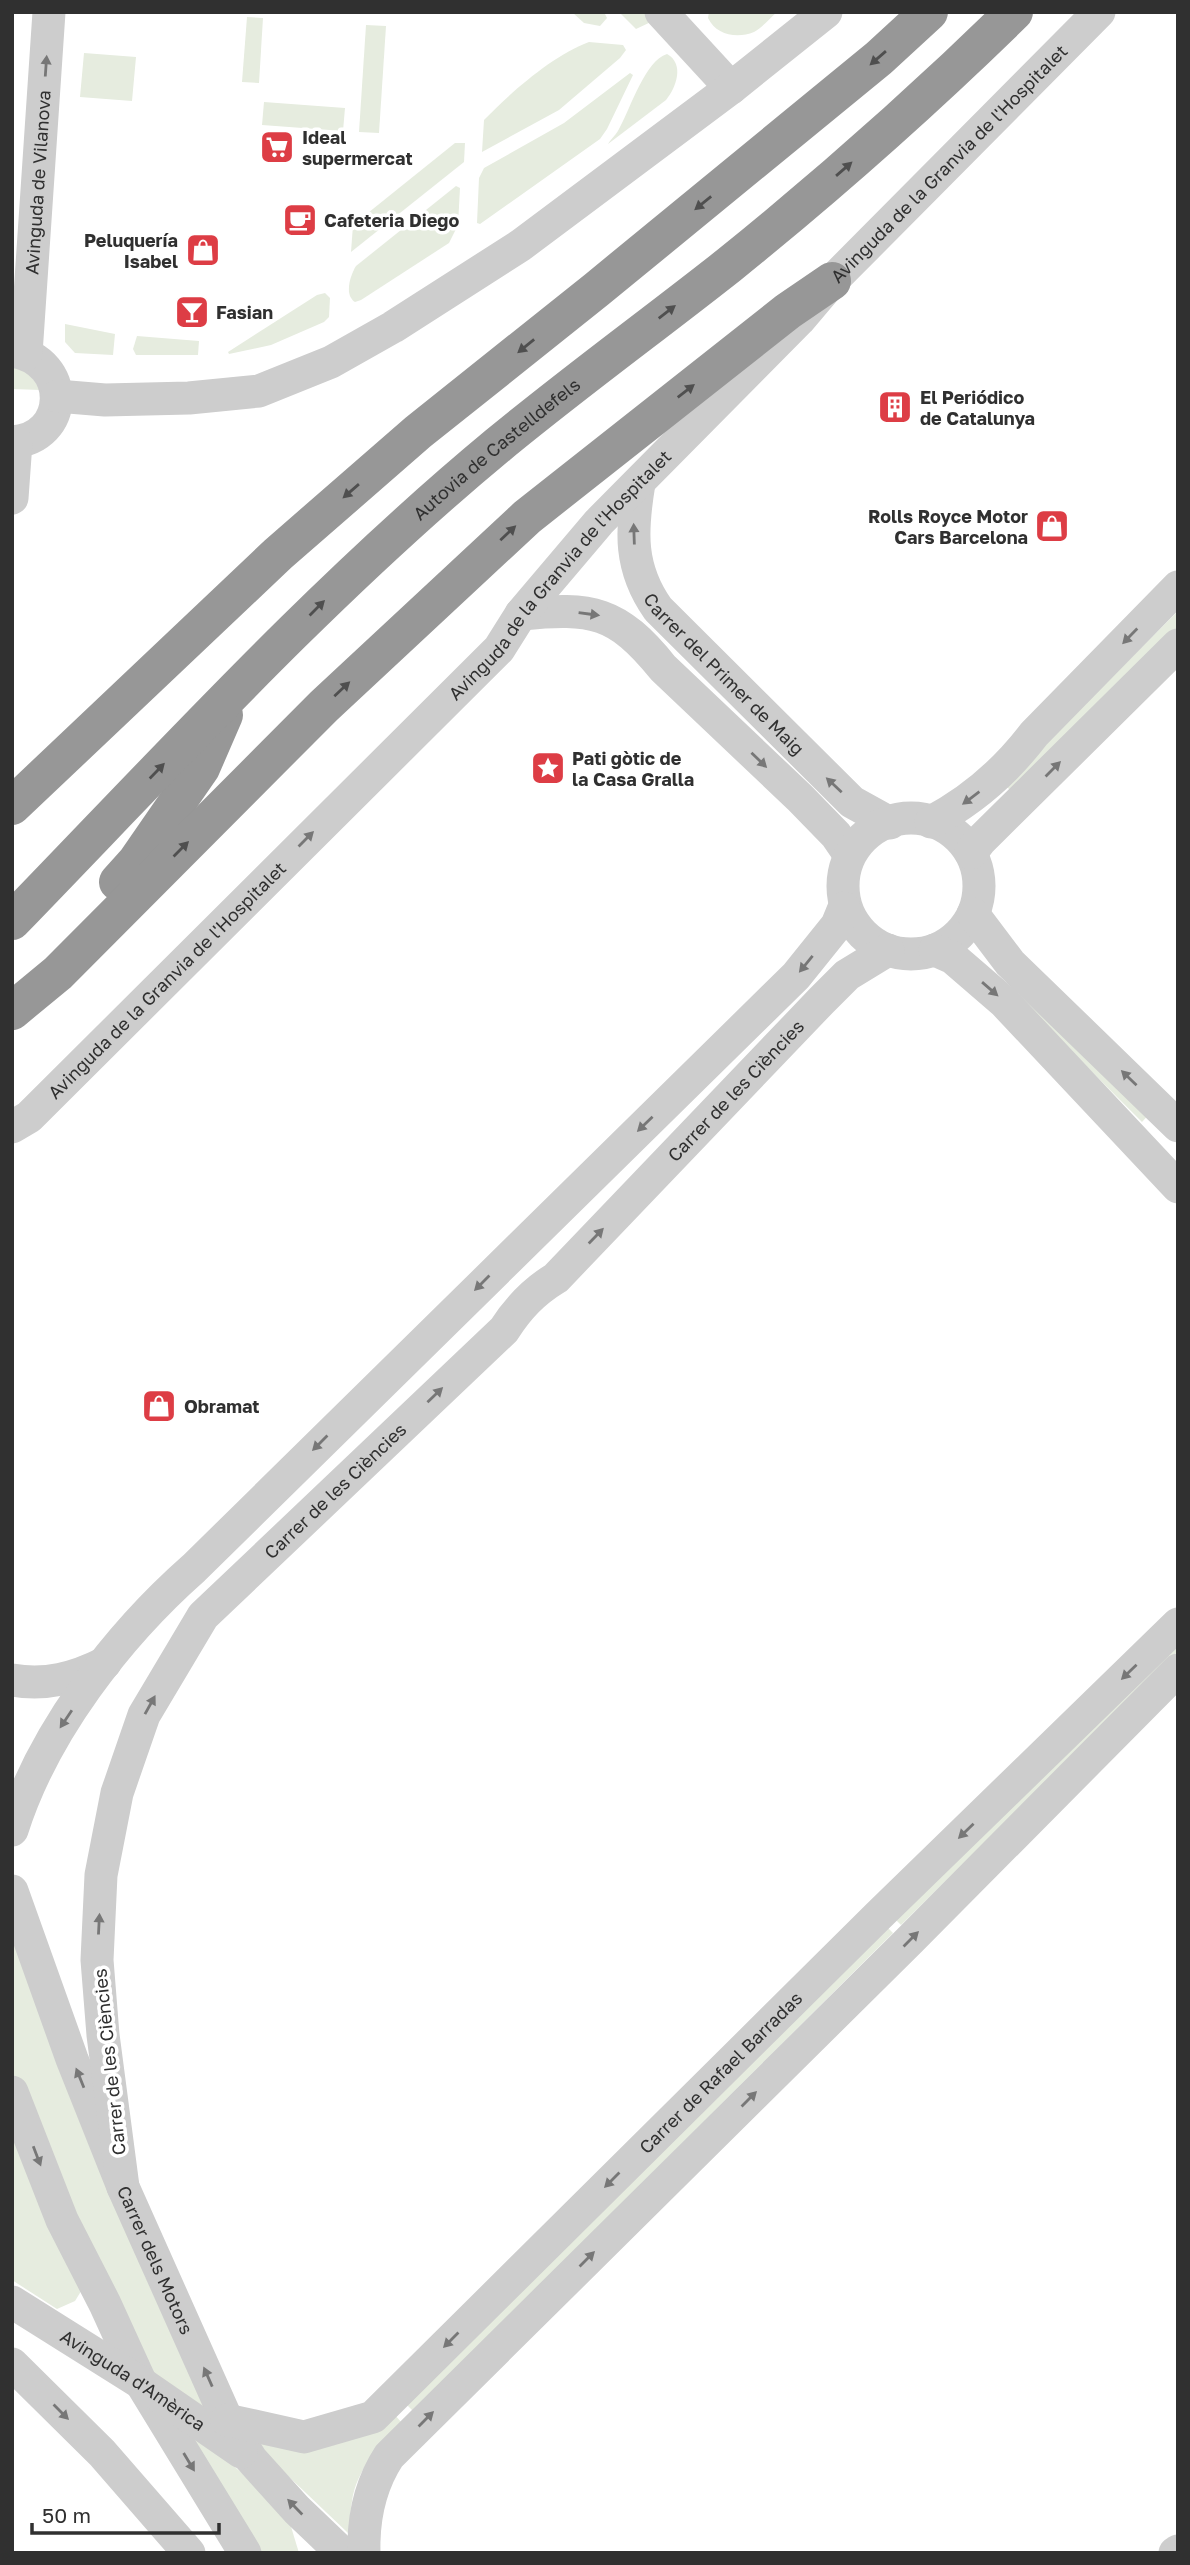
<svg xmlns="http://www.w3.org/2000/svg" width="1190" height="2565" viewBox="0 0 1190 2565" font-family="'Golos Text',sans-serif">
  <rect width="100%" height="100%" fill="#fff"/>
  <g fill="#e6ecdf">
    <path d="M572,12H604L607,18L600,26L584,23Z"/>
    <path d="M619,12H645L653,21L636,29Z"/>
    <path d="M709,12H777C770,18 762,28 754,32C737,39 716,35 708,18Z"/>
    <path d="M247,17L263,18L259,83L242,82Z"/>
    <path d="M366,25L386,26L379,133L359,132Z"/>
    <path d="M589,42L623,45L626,50L620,58L559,110L482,152L484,120C510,93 553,55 589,42Z"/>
    <path d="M84,53L136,57L132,101L80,97Z"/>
    <path d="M667,54C685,64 676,88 666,100L608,144C611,139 617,134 620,127C631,107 645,61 667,54Z"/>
    <path d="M630,73L633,75L607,129L600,139L480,224L477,223L479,178L484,168L564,123Z"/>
    <path d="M264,102L345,108L343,131L262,125Z"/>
    <path d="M455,143H465L464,162L351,252L353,225Z"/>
    <path d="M456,186L460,188L458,225L449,243L361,300L355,302C344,295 350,276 356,266Z"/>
    <path d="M325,293L330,298L329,317L324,322L271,345L229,354L228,352L317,295Z"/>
    <path d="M65,324L115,334L113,355L75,353L65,342Z"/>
    <path d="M137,336L199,341L198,355H136L133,349Z"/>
    <path d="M12,366L26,369L41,390L12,389Z"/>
    <path d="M1178,611V629L1013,793L1004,784Z"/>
    <path d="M1029,990L1151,1112L1142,1122L1020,1000Z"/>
    <path d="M1178,1644V1651L901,1925L892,1916Z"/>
    <path d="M12,1918L145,2276L179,2351L215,2417L142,2364L22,2099L12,2072Z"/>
    <path d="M884,1924L893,1933L413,2411L404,2402Z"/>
    <path d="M12,2123L83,2288L75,2301L57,2309L12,2280Z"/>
    <path d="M393,2413L402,2423C380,2446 357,2468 352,2501C350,2511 351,2523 348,2533L265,2454L252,2433Z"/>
    <path d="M177,2424L229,2462L262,2490L289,2520L299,2553H255Z"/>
  </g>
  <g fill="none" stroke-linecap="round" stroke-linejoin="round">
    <g stroke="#cdcdcd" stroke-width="33">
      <path d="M661,12L731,88"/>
      <path d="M12,351C73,361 69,439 12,442"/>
      <path id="s1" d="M26,354L49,12"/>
      <path d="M57,396L105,400L189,398L259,391L331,362L393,327L521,245L731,88L826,12"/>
      <path id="s2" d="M639,483C631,531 629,568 658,609L852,802L890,823"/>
      <path d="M12,498L16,442"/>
      <path d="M521,614C592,607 617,611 663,668L800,798L836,835L849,854"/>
      <circle cx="911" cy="886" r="68"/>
      <path d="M931,822C973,800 1005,772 1034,734L1178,587"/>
      <path d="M971,853L980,841L1178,645"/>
      <path d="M973,914L1010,963L1178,1126"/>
      <path d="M935,950L953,958L1004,1002L1178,1187"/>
      <path id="s3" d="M12,1127L29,1117L499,649L521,614L599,522L799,320L832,281L1099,12"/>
      <path d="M12,1680C46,1686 75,1678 105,1663"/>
      <path d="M12,1830C43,1732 118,1635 194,1568L796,976L837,925L844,908"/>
      <path id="s4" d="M12,1891L72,2059L123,2187L227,2420L251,2459L297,2510L342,2553"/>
      <path d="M12,2092L62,2220L105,2304L141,2383L245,2553"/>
      <path id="s5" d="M123,2187L103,2035L97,1960L101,1875L117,1793L144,1715L203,1616L504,1330C518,1308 533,1292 556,1278L822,1000L847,975L888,950"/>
      <path id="s6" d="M12,2302L141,2383L241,2452"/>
      <path d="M12,2364L102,2453L189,2553"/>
      <path id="s7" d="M227,2420L304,2437L373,2417L879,1915L1178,1624"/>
      <path d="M364,2553C363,2518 370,2485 389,2456L909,1941L1178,1670"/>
      <path d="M1175,2553L1178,2551"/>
    </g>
    <g stroke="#979797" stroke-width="38">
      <path d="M12,806L278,554L418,432L596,290L879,58L929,12"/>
      <path d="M118,882L136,862L201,768L224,715"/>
      <path id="s8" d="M12,921C170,758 323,590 498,445C573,383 653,325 729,265C828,185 923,101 1014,12"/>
      <path d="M12,1011L58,973L324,706L527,517L788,311L832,281"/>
    </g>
  </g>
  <defs><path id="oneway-solid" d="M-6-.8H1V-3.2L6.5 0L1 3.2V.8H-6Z" transform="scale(1.75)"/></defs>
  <g fill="#4f4f4f">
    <use href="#oneway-solid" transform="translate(878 58) rotate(139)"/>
    <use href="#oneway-solid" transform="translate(844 169) rotate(-41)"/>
    <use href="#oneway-solid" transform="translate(703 203) rotate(141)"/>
    <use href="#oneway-solid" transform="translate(667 312) rotate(-38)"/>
    <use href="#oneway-solid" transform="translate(526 346) rotate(141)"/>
    <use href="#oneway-solid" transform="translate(686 391) rotate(-38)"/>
    <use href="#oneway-solid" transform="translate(351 491) rotate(139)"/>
    <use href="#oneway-solid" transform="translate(508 533) rotate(-43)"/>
    <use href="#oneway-solid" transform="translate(317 608) rotate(-45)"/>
    <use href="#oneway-solid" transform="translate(342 689) rotate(-43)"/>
    <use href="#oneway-solid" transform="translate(157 771) rotate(-46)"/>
    <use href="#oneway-solid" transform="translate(181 849) rotate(-45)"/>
  </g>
  <g fill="#777">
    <use href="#oneway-solid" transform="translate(46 66) rotate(-86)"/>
    <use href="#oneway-solid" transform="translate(634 534) rotate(-92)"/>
    <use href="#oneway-solid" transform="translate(589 614) rotate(8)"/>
    <use href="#oneway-solid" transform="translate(1130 636) rotate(134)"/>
    <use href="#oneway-solid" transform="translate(759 760) rotate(44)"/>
    <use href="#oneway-solid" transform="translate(1053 769) rotate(-45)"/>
    <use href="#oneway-solid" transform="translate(834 785) rotate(-137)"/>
    <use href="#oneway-solid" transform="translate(971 798) rotate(143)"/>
    <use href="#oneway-solid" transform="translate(306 839) rotate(-45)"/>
    <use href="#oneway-solid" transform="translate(806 964) rotate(129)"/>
    <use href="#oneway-solid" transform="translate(990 989) rotate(41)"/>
    <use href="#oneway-solid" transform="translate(1129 1078) rotate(-136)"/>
    <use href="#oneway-solid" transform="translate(645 1124) rotate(136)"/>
    <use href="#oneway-solid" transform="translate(596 1236) rotate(-46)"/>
    <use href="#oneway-solid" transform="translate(482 1283) rotate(135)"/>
    <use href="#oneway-solid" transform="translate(435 1395) rotate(-44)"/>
    <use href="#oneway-solid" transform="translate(320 1443) rotate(135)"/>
    <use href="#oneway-solid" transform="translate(1129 1672) rotate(136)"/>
    <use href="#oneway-solid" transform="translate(150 1705) rotate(-61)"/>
    <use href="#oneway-solid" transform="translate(66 1719) rotate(124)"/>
    <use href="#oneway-solid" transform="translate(966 1831) rotate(136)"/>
    <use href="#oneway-solid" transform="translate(99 1924) rotate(-87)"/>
    <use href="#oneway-solid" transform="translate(911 1939) rotate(-45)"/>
    <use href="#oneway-solid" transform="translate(80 2078) rotate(-112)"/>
    <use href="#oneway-solid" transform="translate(749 2099) rotate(-45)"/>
    <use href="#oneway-solid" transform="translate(37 2156) rotate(69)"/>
    <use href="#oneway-solid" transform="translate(612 2180) rotate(135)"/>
    <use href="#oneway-solid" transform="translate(587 2259) rotate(-45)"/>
    <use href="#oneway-solid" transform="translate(451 2340) rotate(135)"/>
    <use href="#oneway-solid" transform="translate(208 2377) rotate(-114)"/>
    <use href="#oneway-solid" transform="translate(61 2412) rotate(45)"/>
    <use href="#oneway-solid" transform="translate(426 2419) rotate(-45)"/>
    <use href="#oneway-solid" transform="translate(189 2462) rotate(59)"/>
    <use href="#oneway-solid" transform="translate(295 2507) rotate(-134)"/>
  </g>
  <defs>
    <g id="supermarket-square" transform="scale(1.75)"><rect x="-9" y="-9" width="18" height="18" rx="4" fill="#dd3d45" stroke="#fff"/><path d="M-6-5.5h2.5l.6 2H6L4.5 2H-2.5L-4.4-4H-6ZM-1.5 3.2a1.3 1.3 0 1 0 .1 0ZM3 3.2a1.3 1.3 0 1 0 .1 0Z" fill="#fff"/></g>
    <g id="cafe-square" transform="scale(1.75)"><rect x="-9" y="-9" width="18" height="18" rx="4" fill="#dd3d45" stroke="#fff"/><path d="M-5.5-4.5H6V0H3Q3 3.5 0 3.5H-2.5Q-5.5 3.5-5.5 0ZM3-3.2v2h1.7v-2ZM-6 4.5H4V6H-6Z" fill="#fff"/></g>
    <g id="shop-square" transform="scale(1.75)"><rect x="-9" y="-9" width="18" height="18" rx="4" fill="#dd3d45" stroke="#fff"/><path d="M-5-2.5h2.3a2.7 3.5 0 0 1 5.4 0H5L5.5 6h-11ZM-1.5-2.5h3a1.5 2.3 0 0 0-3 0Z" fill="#fff"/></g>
    <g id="bar-square" transform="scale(1.75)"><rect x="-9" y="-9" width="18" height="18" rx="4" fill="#dd3d45" stroke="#fff"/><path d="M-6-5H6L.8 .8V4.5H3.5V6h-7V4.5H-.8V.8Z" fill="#fff"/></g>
    <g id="building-square" transform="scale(1.75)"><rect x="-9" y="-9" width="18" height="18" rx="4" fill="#dd3d45" stroke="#fff"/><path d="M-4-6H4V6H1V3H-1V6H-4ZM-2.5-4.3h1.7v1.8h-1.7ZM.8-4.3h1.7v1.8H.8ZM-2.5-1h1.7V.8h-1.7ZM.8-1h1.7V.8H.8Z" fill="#fff"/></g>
    <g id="sight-square" transform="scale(1.75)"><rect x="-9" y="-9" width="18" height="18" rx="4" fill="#dd3d45" stroke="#fff"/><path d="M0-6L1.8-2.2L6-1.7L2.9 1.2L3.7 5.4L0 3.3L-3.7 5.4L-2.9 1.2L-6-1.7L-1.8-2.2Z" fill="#fff"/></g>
  </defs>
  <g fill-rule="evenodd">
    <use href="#supermarket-square" x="277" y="147"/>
    <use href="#cafe-square" x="300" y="220"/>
    <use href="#shop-square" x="203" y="250"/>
    <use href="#bar-square" x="192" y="312"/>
    <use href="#building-square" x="895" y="407"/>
    <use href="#shop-square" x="1052" y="526"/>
    <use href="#sight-square" x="548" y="768"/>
    <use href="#shop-square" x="159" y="1406"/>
  </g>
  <g text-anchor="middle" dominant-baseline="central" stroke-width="7" stroke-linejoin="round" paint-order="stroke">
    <g font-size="18" font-weight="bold" fill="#303030" stroke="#fff" text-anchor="start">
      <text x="302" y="137">Ideal<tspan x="302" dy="21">supermercat</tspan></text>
      <text x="324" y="220">Cafeteria Diego</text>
      <text x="178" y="240" text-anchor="end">Peluquería<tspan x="178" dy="21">Isabel</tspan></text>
      <text x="216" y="312">Fasian</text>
      <text x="920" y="397">El Periódico<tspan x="920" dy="21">de Catalunya</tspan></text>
      <text x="1028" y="516" text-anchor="end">Rolls Royce Motor<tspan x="1028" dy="21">Cars Barcelona</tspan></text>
      <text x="572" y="758">Pati gòtic de<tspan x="572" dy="21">la Casa Gralla</tspan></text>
      <text x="184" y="1406">Obramat</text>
    </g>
    <g font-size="18" fill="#303030" stroke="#fff">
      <text stroke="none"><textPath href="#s3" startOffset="1346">Avinguda de la Granvia de l'Hospitalet</textPath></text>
      <text stroke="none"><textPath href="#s1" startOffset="172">Avinguda de Vilanova</textPath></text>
      <text stroke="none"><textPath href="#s8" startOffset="677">Autovia de Castelldefels</textPath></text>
      <text stroke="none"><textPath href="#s3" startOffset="779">Avinguda de la Granvia de l'Hospitalet</textPath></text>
      <text stroke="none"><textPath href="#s2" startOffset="224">Carrer del Primer de Maig</textPath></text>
      <text stroke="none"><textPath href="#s3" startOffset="214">Avinguda de la Granvia de l'Hospitalet</textPath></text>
      <text stroke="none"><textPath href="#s5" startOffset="1344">Carrer de les Ciències</textPath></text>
      <text stroke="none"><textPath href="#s5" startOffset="777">Carrer de les Ciències</textPath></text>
      <text transform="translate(109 2062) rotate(-96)">Carrer de les Ciències</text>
      <text stroke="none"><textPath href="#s7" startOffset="640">Carrer de Rafael Barradas</textPath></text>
      <text stroke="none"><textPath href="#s4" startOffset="396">Carrer dels Motors</textPath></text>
      <text stroke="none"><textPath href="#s6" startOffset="144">Avinguda d'Amèrica</textPath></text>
    </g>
  </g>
  <rect width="1190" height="2565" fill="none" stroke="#303030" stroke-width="28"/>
  <path d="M32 2523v10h187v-10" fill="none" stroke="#303030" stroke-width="3.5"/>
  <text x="42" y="2523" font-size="21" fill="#303030" stroke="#ffffff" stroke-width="5" paint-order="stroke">50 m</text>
</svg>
